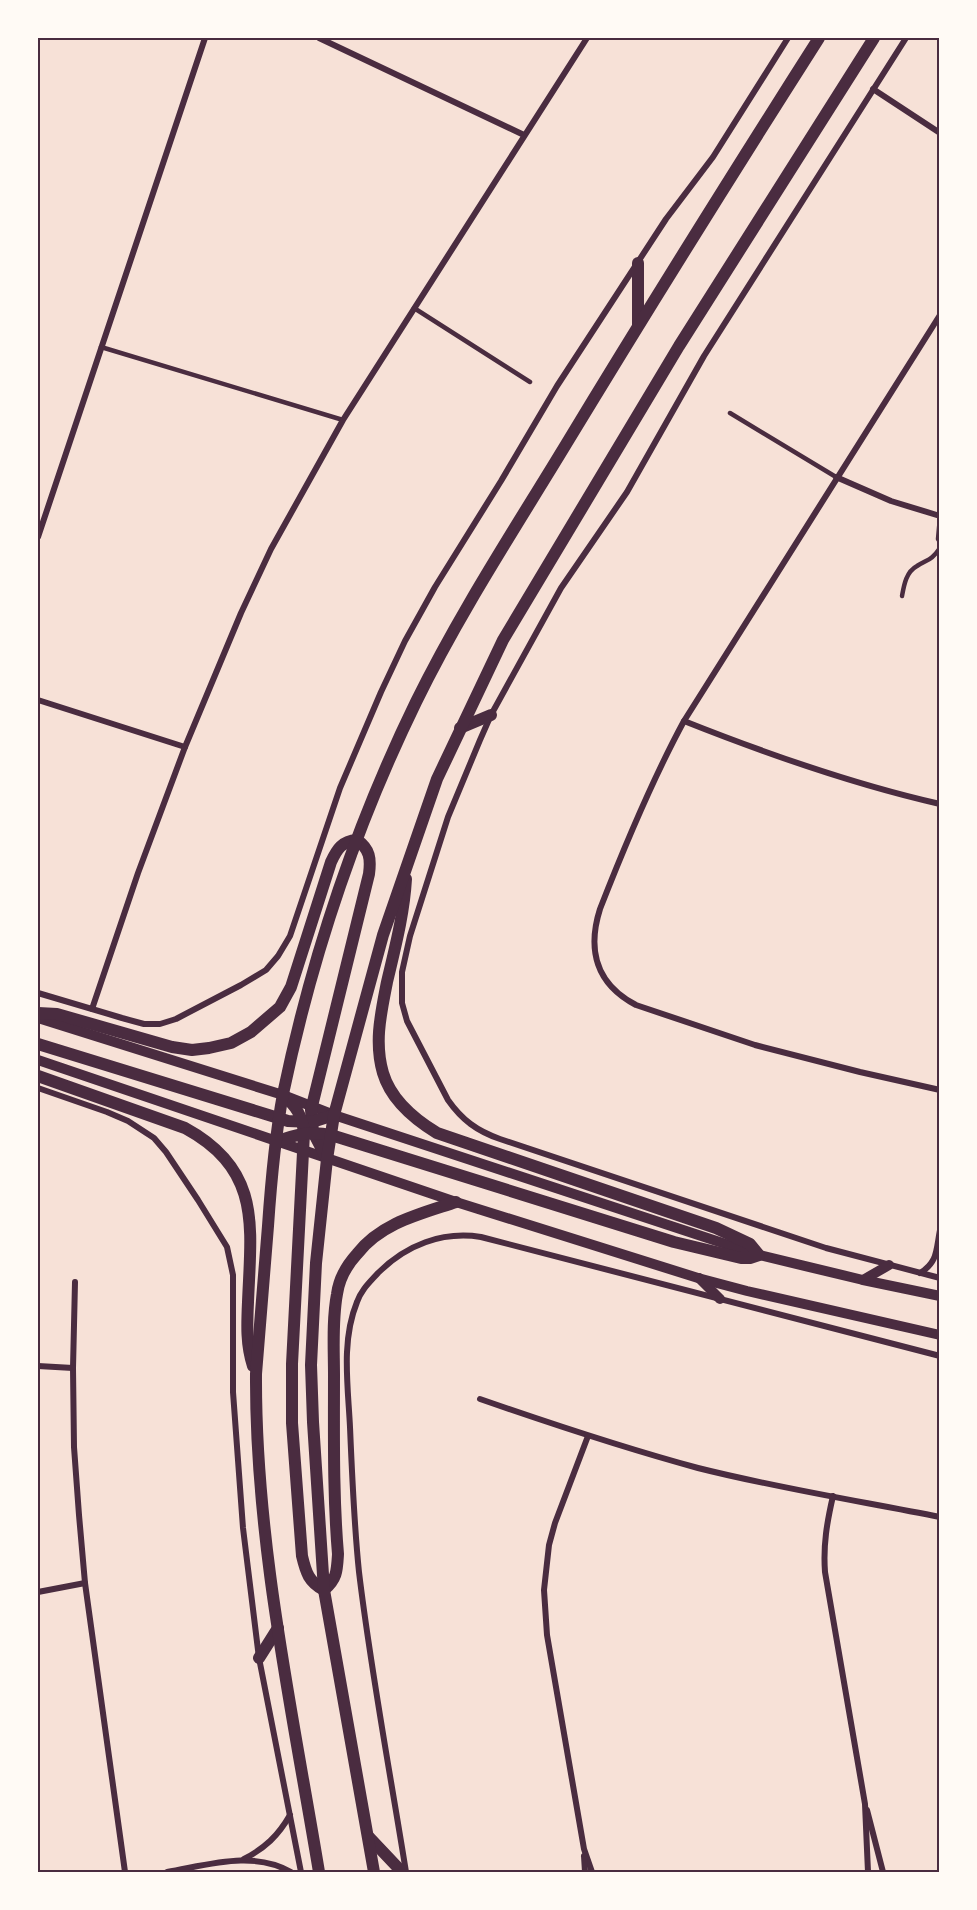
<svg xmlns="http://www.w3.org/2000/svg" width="977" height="1910" viewBox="0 0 977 1910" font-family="Georgia,serif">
  <rect width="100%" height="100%" fill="#f7e1d7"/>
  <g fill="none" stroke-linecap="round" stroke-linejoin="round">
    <g stroke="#4a2c40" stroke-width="4.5">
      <path d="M414,308L530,382"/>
      <path d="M101,347L343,420"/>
      <path d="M730,413L836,477"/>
      <path d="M940,517L938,539L940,542"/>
      <path d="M902,596C904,585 906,572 917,566C928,559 931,561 940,548"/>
    </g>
    <g stroke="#4a2c40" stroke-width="6">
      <path d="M319,38L524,135"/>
      <path d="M906,38L704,356L627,492L561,588L491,715L480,740L448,817L410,936L402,972V1003L407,1021L448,1100C462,1120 477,1131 500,1139L826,1248L940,1278"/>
      <path d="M873,89L940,133"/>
      <path d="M940,315L684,721C651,782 625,845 600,909C587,950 596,984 636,1005L755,1045L860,1072L940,1090"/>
      <path d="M836,477L891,501L940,516"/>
      <path d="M38,537L205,38"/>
      <path d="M38,700L185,747"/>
      <path d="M684,721C767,754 852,784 940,804"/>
      <path d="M38,993L122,1018L144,1024H160L176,1019L241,985L266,970L278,956L290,936L340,788L381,692L405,641L435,587L501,481L557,386L666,219L713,157L788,38"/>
      <path d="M92,1009L138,873L185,747L241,613L271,549L343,420L587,38"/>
      <path d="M38,1088L107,1112L128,1121L154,1138L166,1152L198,1200L227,1247L233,1275V1392L243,1528L259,1658L301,1872"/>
      <path d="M920,1273C938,1262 936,1250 940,1230"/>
      <path d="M75,1282L73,1368L74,1447L79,1515L85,1583L125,1872"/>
      <path d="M38,1366L73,1368"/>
      <path d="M480,1399C552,1424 624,1448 698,1468C777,1488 859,1501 940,1517"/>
      <path d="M588,1436L555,1523L549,1545L544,1590L547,1635L584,1849L592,1872"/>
      <path d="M833,1496C827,1522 823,1545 825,1572L865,1804L868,1872"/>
      <path d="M38,1592L85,1583"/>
      <path d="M867,1810L883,1872"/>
      <path d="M584,1856L585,1872"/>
      <path d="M244,1859C265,1848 278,1836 290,1815"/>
      <path d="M167,1872C208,1865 253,1850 291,1872"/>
      <path d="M406,1872C390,1772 371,1672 359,1572C354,1524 352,1475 350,1427C348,1386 341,1341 357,1302C361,1290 370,1282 378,1273C406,1245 442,1231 481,1237L940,1356"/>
    </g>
    <g stroke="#4a2c40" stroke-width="10">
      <path d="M38,1018L283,1095L334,1115L759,1255L863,1280L940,1296"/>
      <path d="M38,1060L456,1202L698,1278L747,1291L940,1335"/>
      <path d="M699,1278L720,1299"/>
      <path d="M863,1280L889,1265"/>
    </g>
    <g stroke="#4a2c40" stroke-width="12">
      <path d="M638,325V263"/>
      <path d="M460,728L491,715"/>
      <path d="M38,1013L57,1014L172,1047L192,1050L209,1048L231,1043L251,1032L280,1007L291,987L331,862C337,849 342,841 357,840C370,849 371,859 369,874L311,1110L313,1132L327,1159"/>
      <path d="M38,1044L288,1121L312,1122L334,1115"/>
      <path d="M38,1076L185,1128C262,1170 251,1226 248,1302C247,1324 246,1345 253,1366"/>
      <path d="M283,1095C296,1106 302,1115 304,1133L292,1364V1423L302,1556C306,1573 309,1582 324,1590C337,1579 337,1571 338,1554C333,1495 334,1435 334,1376C334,1349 332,1321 337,1294C339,1279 347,1265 357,1254C381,1223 420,1214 456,1202"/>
      <path d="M276,1142C296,1134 311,1131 331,1135L674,1242L741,1258H750L759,1255L750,1244L716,1228L437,1133C414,1119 391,1100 383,1073C374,1042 381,1013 387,982C395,948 404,914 406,879"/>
      <path d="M259,1658L278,1628"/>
      <path d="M368,1836L402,1872"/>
      <path d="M319,1872C292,1709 255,1540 256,1374C260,1325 264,1276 268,1226C271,1182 275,1137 283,1094C311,960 356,825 416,702C459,614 514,530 565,446C648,309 733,173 819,38"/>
      <path d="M374,1872L324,1590L313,1422L311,1365L316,1263L327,1159L334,1115L383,935L437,779L503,640L679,346L874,38"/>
    </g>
  </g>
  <rect width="977" height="1910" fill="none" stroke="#fffaf5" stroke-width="78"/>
  <rect x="39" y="39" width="899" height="1832" fill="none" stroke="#4a2c40" stroke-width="2"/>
</svg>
